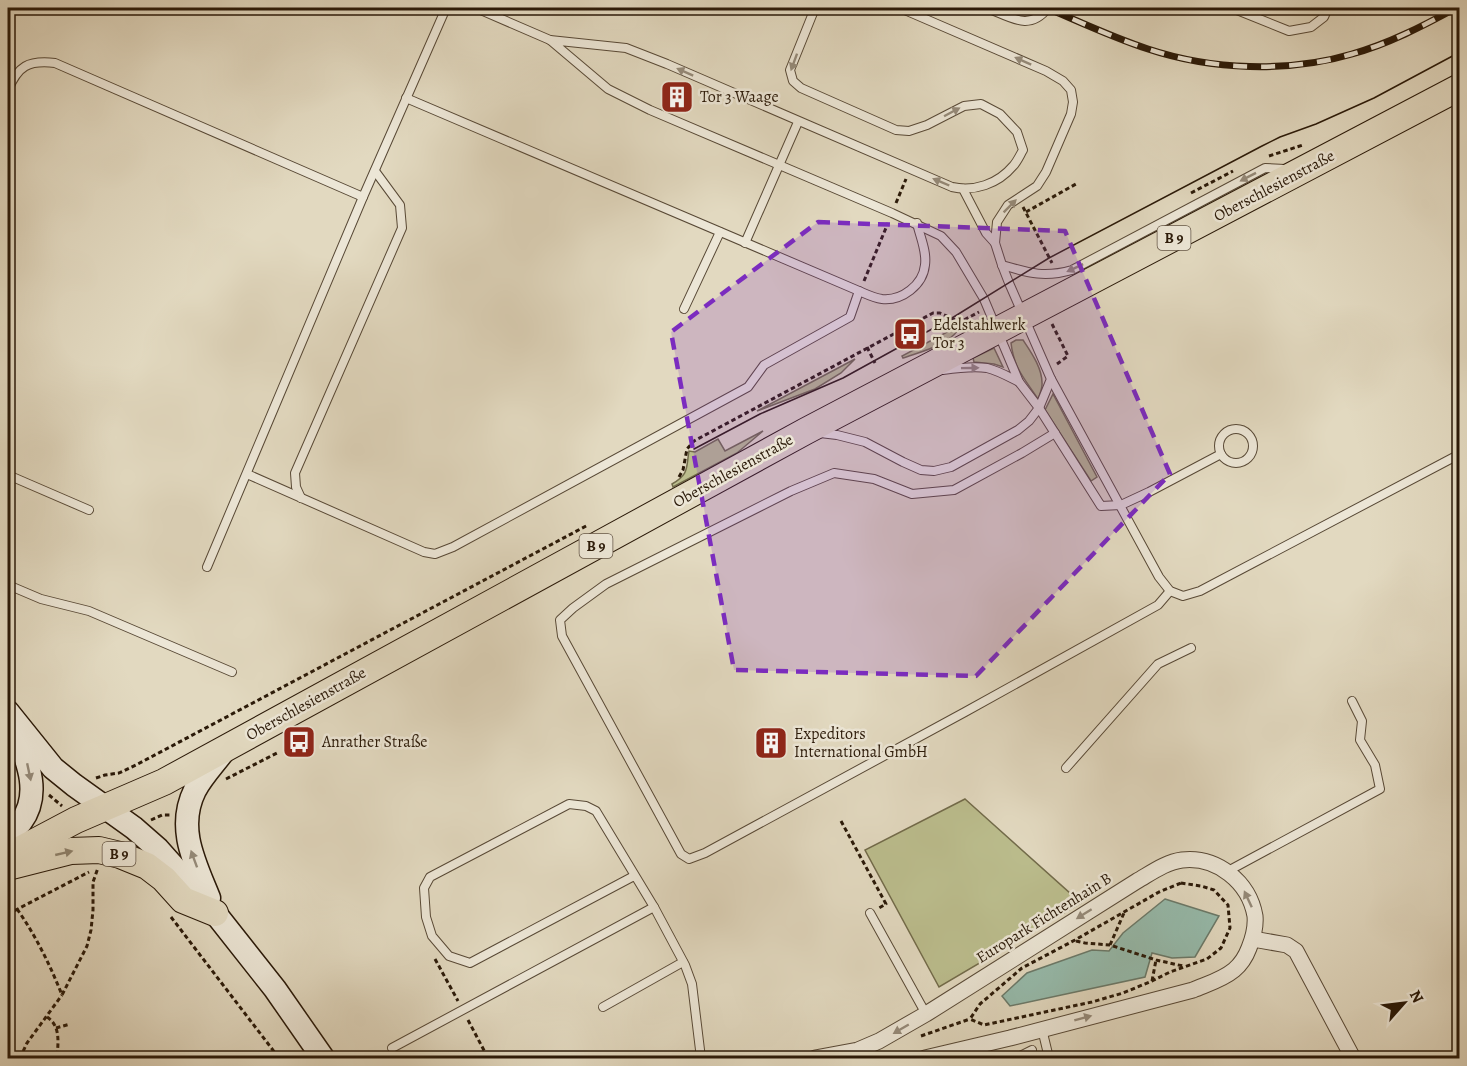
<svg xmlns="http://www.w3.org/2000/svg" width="1467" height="1066" viewBox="0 0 1467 1066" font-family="Alegreya,serif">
  <rect width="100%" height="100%" fill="#e2d9c0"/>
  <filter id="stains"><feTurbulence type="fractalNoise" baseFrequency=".00333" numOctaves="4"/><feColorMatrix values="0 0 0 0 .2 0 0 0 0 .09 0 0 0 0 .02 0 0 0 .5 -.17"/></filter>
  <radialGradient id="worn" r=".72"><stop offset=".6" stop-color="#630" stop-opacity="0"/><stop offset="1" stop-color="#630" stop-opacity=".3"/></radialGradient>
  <g fill="#bbbd8d" stroke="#726b4a" stroke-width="1.5">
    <path d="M962,324C952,345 923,351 903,358L902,356Z"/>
    <path d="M1016,340H1023C1031,352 1043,369 1042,385C1042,389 1040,394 1038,399C1025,379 1014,369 1011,343Z"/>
    <path d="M994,348L1003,367L994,364L974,362L973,358Z"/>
    <path d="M855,359L841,373L815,389L757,411Z"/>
    <path d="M1053,394L1097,477L1091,481L1045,410Z"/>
    <path d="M763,431L737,453L673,487L672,484C689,474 686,469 689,451L695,452L718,439L725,451Z"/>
    <path d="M965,799L1081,903L939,987L865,850Z"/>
  </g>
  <path fill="#96bbac" stroke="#6b7a6a" stroke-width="1.5" d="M1165,899L1219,916L1195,957L1172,958L1152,953L1145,977L1010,1006L1002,996L1027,973L1092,950L1109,951L1123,933Z"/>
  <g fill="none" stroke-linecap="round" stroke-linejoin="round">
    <g stroke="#584936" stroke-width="10">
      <g id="lane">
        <path d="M476,8L550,40"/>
        <path d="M815,8L790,70L793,81L801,88L896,130L909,131L927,125L964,106L981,104L1000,114L1017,132L1023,150C1020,155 1017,162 1013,166C998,184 974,192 952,187L667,64L626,48L550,40L608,89L650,110L892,213L941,236L956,252L984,299L1019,382L1039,408L1101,506L1121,505L1149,492L1221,454"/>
        <path d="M987,8C1011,17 1029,32 1048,8"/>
        <path d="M1232,8L1289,31L1311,27L1324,17L1328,8"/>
        <path d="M8,90C18,66 28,60 55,63L363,197"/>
        <path d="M406,98L859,291C866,294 874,298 882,299C902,301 923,285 925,265C927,251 920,237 917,223"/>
        <path d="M963,189L986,233L995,243"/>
        <path d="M745,243L798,122"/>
        <path d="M1002,265C1029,273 1044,278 1072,270L1265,168L1285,169"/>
        <path d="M684,309L720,232"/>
        <path d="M943,370C957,368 973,366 987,368C999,371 1009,377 1019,382"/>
        <path d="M1051,379L1159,577L1170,591L1183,596L1200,591L1460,454"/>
        <circle cx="1236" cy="446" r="17"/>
        <path d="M820,433L837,435L865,442L903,462L921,470L934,471L951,467L1018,430L1029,421L1039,408L1051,379L1009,283L1002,265L995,243L997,222L1008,205L1037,186L1046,172L1071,114L1073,102L1071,90L1063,81L1046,71L900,8"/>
        <path d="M1055,433L1022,453L954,490L912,494L874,479L834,473L791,491L606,584L573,608L560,620L562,636L681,854L689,859L705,853L965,712L1158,605L1170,591"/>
        <path d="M247,474L424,552L435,554L453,547L748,387L764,365L850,317L859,291"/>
        <path d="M8,475L89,510"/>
        <path d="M301,498L296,487L295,473L402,228L400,205L375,171"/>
        <path d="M207,567L363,197L446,8"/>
        <path d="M8,585L41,599L89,611L232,672"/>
        <path d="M1066,768L1158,664L1191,648"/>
        <path d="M1228,871L1380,789L1375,765L1360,740L1362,721L1352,701"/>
        <path d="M634,876L470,963L449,956L432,936L426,917L424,888L430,877L569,804L586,806L596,811L654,907L685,965L692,984L701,1058"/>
        <path d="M870,913L926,1014"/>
        <path d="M603,1007L683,962"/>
        <path d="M1042,1029L1049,1058"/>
        <path d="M392,1048L654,907"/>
        <path d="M1016,1058L1032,1050"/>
      </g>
    </g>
    <g stroke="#584936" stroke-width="17">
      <g id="street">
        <path d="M1253,939L1287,945L1296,951L1353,1058"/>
        <path d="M815,1058L858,1050L879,1041L926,1014L1137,881C1151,873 1166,862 1182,860C1217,856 1249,882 1255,916C1256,927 1253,938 1249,948C1246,956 1240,965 1234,970C1222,980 1207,984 1193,990L1010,1038L925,1058"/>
      </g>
    </g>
    <g stroke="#2a1908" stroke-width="25">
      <g id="secondary">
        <path d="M8,712L53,768L74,785L134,828L158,849L215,913L275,989L323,1058"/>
        <path d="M8,835C12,831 17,826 21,822C42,794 27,760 16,732"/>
        <path d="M209,898C195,863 176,828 195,790C203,775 216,762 226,748"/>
      </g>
    </g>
    <g stroke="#2a1908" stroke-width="28">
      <g id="primary">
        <path d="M8,856L76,820L164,782L806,431L1460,87"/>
        <path d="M8,867L71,851L99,850L120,855L147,866L164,879L183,900L215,913"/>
      </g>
    </g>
    <g stroke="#2a1908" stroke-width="3" stroke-dasharray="4.5 3" stroke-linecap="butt">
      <path d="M1269,156L1303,145"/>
      <path d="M1191,193L1233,171"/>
      <path d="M896,203L906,179"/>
      <path d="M1023,207L1052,263"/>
      <path d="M1026,212L1076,184"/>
      <path d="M864,281L888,223"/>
      <path d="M1052,324L1068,356L1057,364"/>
      <path d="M952,325L960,322"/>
      <path d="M867,347L875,363"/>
      <path d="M679,477L683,470L687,449L694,441L933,313H940L960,322L979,312"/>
      <path d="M96,778L105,775L119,773L136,765L588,525"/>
      <path d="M226,779L277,753"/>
      <path d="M49,795L62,806"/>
      <path d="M151,820L162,815H170"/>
      <path d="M841,821L886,904L879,908"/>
      <path d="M1181,883L1201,886L1214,890L1228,905L1230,928L1221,948L1207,959L1170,972L1152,981L1123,993L1092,1002L984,1025L970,1019L980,1004L1022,968L1075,940L1159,892Z"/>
      <path d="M17,909C36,936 50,965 62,995L87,946L91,930L93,910V882L98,868"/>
      <path d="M8,914L89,872"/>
      <path d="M171,917L279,1058"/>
      <path d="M1076,941L1085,943L1110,945L1156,960L1183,966"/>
      <path d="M1110,945L1124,913"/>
      <path d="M435,959L458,1001"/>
      <path d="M1152,981L1156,960"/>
      <path d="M47,1017C61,1026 58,1043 57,1058"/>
      <path d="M468,1020L488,1058"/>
      <path d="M56,1028L70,1024"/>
      <path d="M921,1036L970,1019"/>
      <path d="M20,1058L27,1043L62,995"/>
    </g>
    <use href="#lane" stroke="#ece6d6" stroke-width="8"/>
    <use href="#street" stroke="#ece6d6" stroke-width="15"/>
    <use href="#secondary" stroke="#ece6d6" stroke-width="22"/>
    <use href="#primary" stroke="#e2d9c0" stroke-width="26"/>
    <path stroke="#2a1908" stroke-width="1.5" d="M694,449L760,414L843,378L952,318L1049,258L1262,146L1280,137L1316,124L1374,98L1460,52"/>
    <g stroke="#2a1908" stroke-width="7">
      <path id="rail" d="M1047,8C1080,22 1114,38 1148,49C1211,70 1288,73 1352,54C1388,44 1423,26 1456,8"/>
    </g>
    <use href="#rail" stroke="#ece6d6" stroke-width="4.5" stroke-dasharray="14" stroke-linecap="butt"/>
  </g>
  <defs><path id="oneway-solid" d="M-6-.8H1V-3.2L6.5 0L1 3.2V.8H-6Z" transform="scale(1.5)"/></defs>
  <g fill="#958a79">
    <use href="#oneway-solid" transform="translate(1023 61) rotate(-156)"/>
    <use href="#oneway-solid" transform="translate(794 62) rotate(110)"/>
    <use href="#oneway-solid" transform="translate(685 72) rotate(-156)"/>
    <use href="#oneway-solid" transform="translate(952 112) rotate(-28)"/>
    <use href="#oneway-solid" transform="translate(1248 177) rotate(153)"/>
    <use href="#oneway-solid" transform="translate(941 182) rotate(-157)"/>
    <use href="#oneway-solid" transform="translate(1010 206) rotate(-45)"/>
    <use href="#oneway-solid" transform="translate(1075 268) rotate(155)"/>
    <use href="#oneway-solid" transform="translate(970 368) rotate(-1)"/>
    <use href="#oneway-solid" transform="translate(29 772) rotate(78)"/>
    <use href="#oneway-solid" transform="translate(194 859) rotate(-110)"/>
    <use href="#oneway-solid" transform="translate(1248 899) rotate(-115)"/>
    <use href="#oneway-solid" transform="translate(1084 914) rotate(148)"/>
    <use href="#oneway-solid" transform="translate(1083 1018) rotate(-15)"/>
    <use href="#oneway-solid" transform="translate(901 1029) rotate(150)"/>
  </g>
  <use fill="#8f836d" href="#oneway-solid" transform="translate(64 853) rotate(-13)"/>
  <path fill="#7b2cbf" fill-opacity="0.2" stroke="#7b2cbf" stroke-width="4.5" stroke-dasharray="12 8" stroke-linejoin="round" d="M818,222L1065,231L1170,474L976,676L734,670L671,332Z"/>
  <defs>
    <g id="building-square" transform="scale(1.725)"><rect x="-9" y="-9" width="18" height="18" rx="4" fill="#8f2418" stroke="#ece6d6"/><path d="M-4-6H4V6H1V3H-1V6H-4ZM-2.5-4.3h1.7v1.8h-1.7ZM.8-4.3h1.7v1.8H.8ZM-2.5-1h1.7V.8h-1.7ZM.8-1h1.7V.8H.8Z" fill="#fff"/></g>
    <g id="bus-square" transform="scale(1.725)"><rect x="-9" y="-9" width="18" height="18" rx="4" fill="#8f2418" stroke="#ece6d6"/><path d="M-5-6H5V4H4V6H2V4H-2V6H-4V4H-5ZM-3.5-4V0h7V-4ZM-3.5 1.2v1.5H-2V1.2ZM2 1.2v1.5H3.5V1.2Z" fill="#fff"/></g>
  </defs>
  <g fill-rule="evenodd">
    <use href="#building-square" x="677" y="97"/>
    <use href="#bus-square" x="910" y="334"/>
    <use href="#bus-square" x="299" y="742"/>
    <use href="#building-square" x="771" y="743"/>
  </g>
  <g text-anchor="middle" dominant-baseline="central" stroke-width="5" stroke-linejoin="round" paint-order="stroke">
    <g fill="#ece6d6" stroke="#645646" stroke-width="1.5">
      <rect x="1157.5" y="226" width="33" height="24" rx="4.5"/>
      <rect x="579.5" y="534" width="33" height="24" rx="4.5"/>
      <rect x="102.5" y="842" width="33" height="24" rx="4.5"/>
    </g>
    <g font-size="15" font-weight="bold" fill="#2a1908">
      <text x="1174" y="238">B 9</text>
      <text x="596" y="546">B 9</text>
      <text x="119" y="854">B 9</text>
    </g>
    <g font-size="16" fill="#2a1908" stroke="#ece6d6" text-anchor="start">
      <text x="700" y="97">Tor 3 Waage</text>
      <text x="933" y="325">Edelstahlwerk<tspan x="933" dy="18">Tor 3</tspan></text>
      <text x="794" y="734">Expeditors<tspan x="794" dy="18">International GmbH</tspan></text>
      <text x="322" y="742">Anrather Straße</text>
    </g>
    <g font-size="16" fill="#2a1908" stroke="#ece6d6">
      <text transform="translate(1274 186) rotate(-28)">Oberschlesienstraße</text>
      <text transform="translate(733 471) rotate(-29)">Oberschlesienstraße</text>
      <text transform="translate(306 704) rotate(-29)">Oberschlesienstraße</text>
      <text transform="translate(1044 918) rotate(-32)">Europark Fichtenhain B</text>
    </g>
  </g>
  <rect width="1467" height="1066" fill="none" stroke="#e2d9c0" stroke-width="30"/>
  <rect x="9" y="9" width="1449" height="1048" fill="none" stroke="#2a1908" stroke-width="3"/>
  <rect x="15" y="15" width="1437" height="1036" fill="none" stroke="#2a1908" stroke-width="1.5"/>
  <g transform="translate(1404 1003) rotate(62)" stroke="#ece6d6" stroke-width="4.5" paint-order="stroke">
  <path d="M0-4.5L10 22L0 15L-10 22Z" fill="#2a1908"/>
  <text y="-9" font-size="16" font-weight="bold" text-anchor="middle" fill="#2a1908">N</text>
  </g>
  <rect width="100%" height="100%" filter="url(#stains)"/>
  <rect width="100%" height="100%" fill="url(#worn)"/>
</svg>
